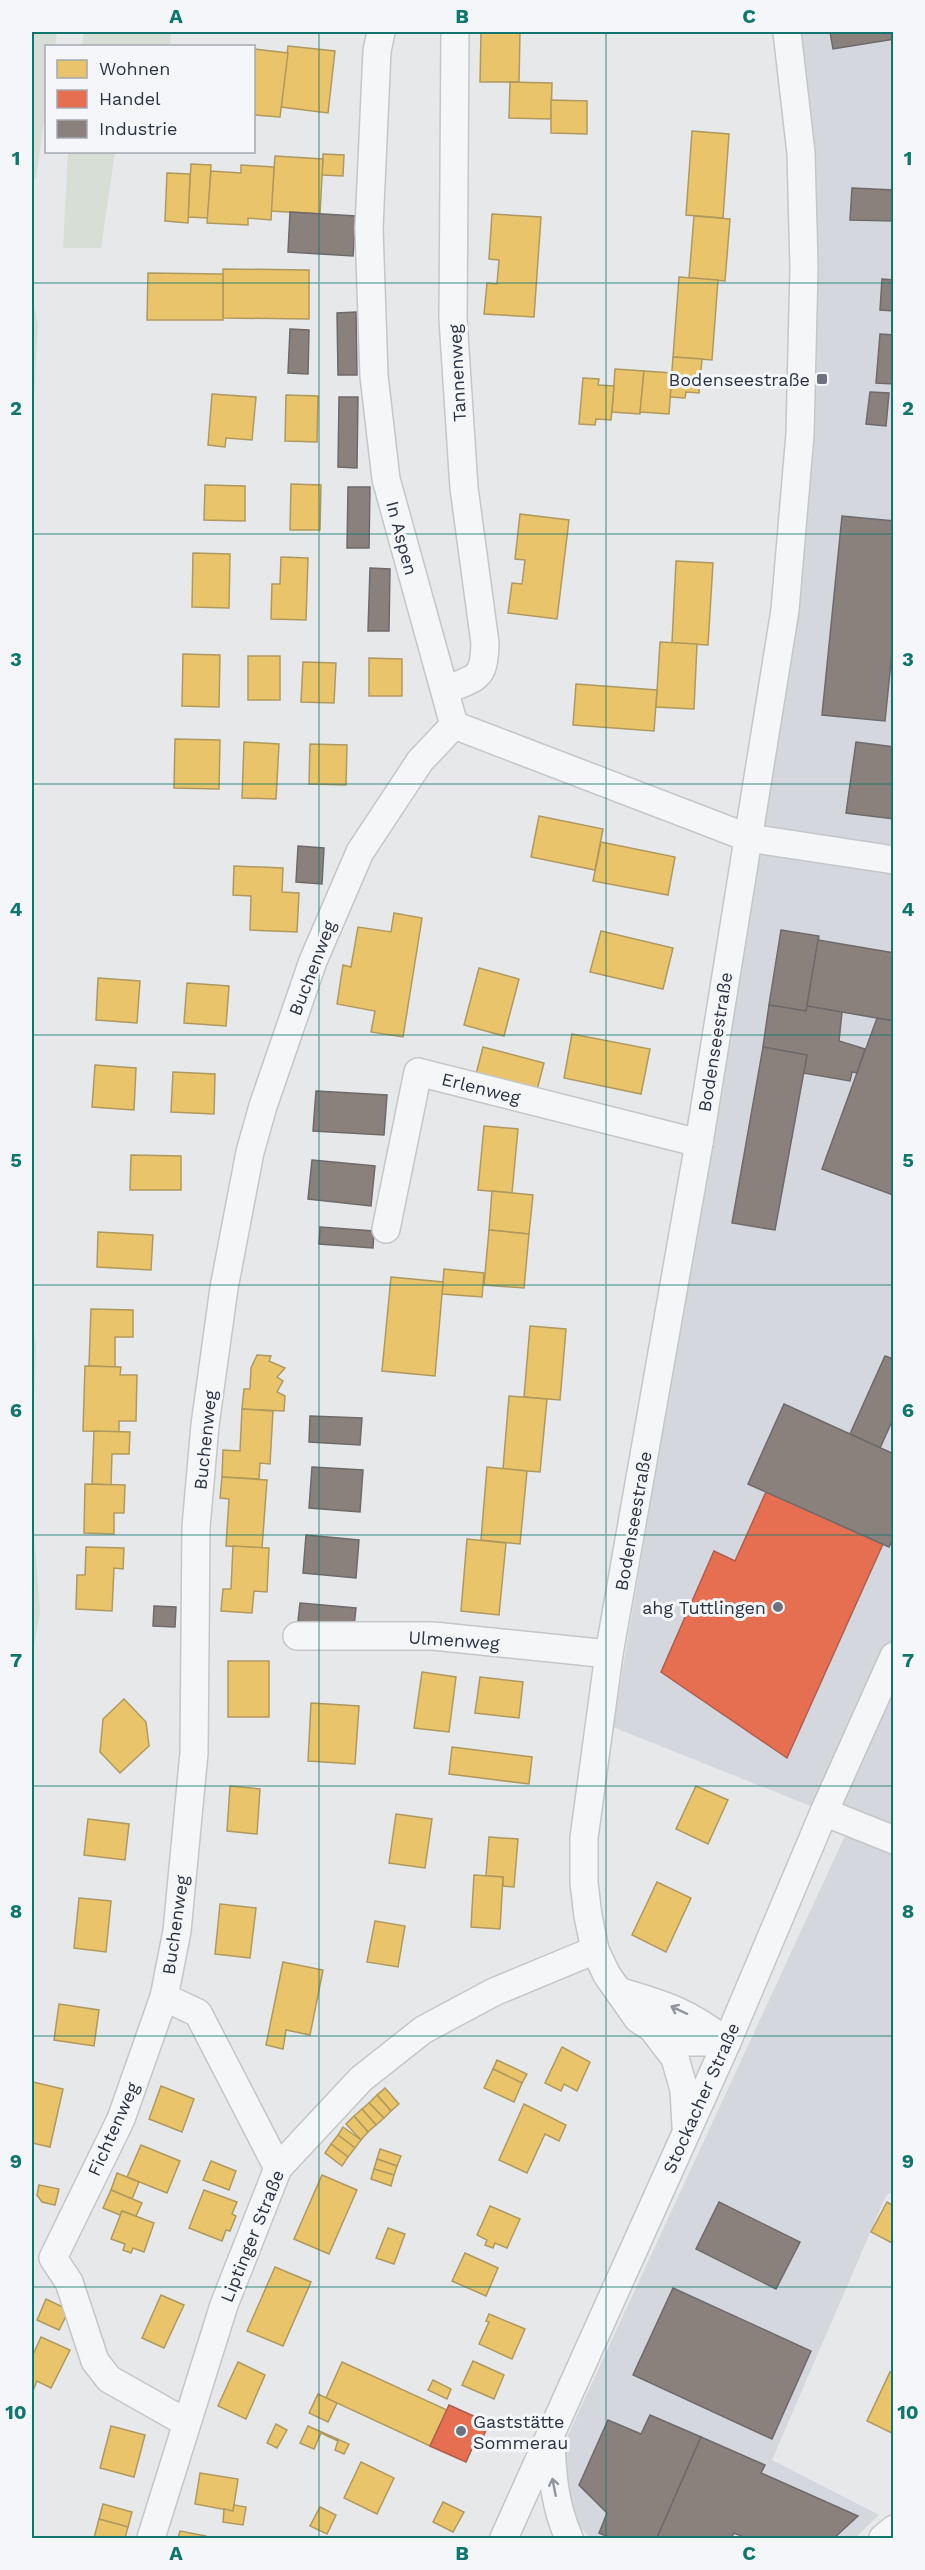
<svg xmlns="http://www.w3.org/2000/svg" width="925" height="2570" viewBox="0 0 925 2570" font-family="'Work Sans',sans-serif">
  <rect width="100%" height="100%" fill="#e6e8ea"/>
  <path fill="#d4d7dd" d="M797,32H893V2191L886,2196L772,2460L879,2515L855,2538H590L564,2509L555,2463L850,1825L818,1809L613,1727L761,842L805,484Z"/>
  <g fill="#d6ded6">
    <path d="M32,32H57L55,46H46V108L36,178L32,181Z"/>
    <path d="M84,32H171L170,46H82Z"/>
    <path d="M68,152H115L101,248H63Z"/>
    <path d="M32,207V294L38,325L32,431Z"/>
    <path d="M32,1314L36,1347L32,1461Z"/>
    <path d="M32,1503L40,1612L32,1658Z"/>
  </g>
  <g fill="#e9c46a" stroke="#b0995f" stroke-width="1.5">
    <path d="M481,32H520L519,82H480Z"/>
    <path d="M288,46L335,51L328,113L281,107Z"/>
    <path d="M254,49L288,53L280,117L254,115Z"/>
    <path d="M510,82L552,83L551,119L509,118Z"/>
    <path d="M551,100L587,101V134L551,133Z"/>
    <path d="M692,131L729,134L723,218L686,215Z"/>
    <path d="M323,154L344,155L343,176L322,175Z"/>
    <path d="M275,156L323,159L320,214L271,211Z"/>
    <path d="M191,164L211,165L208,218L188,217Z"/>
    <path d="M241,165L274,167L271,220L248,218V225L207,223L211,171L241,173Z"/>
    <path d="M167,173L190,174L188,223L165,221Z"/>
    <path d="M492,214L541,217L534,317L484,314L487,283L497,284L499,260L489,259Z"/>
    <path d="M694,216L730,219L725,281L689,278Z"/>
    <path d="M223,269L309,270V319L223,318Z"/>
    <path d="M148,273L223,274V320H147Z"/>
    <path d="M679,277L718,280L712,360L673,357Z"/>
    <path d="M673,357L702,359L699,393L686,392L685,398L670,397Z"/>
    <path d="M615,369L644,371L640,414L612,412Z"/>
    <path d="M644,371L672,373L669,414L640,412Z"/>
    <path d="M583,378L599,379L598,385L614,386L611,420L596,419L595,425L579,424Z"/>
    <path d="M212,394L256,397L252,440L226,438L225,447L208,445Z"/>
    <path d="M286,395L318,396L317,442L285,441Z"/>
    <path d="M291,484L321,485L320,530H290Z"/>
    <path d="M205,485L245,486V521L204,520Z"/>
    <path d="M520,514L569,520L557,619L508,613L512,583L522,584L525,560L515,559Z"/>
    <path d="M193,553L230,554L229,608L192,607Z"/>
    <path d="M281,557L308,558L306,620L271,619L272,584H280Z"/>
    <path d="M676,561L713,563L708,645L672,643Z"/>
    <path d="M660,642L697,644L694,709L656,707Z"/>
    <path d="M183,654L220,655L219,707L182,706Z"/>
    <rect x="248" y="656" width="32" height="44"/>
    <path d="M369,658L402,659V696H369Z"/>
    <path d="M303,662L336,663L334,703L301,702Z"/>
    <path d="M576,684L657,690L654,731L573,725Z"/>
    <path d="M175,739L220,740L219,789L174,788Z"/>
    <path d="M244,742L279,744L276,799L242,798Z"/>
    <path d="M310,744L347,745L346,785L309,784Z"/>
    <path d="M539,816L603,829L595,870L531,857Z"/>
    <path d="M601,842L675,857L668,895L593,881Z"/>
    <path d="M234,866L283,868L282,892L299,893L297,932L250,930L251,896L233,895Z"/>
    <path d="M394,913L422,918L403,1037L371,1032L375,1011L337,1004L343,965L351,967L358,927L391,932Z"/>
    <path d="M601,931L673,948L663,989L590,972Z"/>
    <path d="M479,968L519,979L504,1036L464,1025Z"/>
    <path d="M98,978L140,981L137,1023L96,1020Z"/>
    <path d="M187,983L229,986L226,1026L184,1023Z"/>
    <path d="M572,1034L650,1049L641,1094L564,1078Z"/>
    <path d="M483,1047L544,1063L537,1090L476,1074Z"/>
    <path d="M95,1065L136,1068L134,1110L92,1107Z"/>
    <path d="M173,1072L215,1074L214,1114L171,1112Z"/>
    <path d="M484,1126L518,1129L512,1193L478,1190Z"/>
    <path d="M131,1155L181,1156V1190H130Z"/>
    <path d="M492,1191L533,1195L529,1234L489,1230Z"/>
    <path d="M489,1230L529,1234L524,1288L484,1285Z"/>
    <path d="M98,1232L153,1235L151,1270L97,1267Z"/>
    <path d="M444,1269L484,1273L482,1297L442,1294Z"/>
    <path d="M391,1277L443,1282L435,1376L382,1371Z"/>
    <path d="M91,1309L133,1310V1337H115V1367L89,1366Z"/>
    <path d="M530,1326L566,1329L560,1400L524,1397Z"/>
    <path d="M257,1355L271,1356L269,1361L285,1368L277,1377L283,1381L277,1392L285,1396L284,1411L242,1409L244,1389H250L251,1368Z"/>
    <path d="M85,1366L121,1367L120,1375H137L136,1421H119V1432L83,1431Z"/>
    <path d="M509,1396L547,1399L540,1472L503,1469Z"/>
    <path d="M242,1409L273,1411L270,1464L260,1463L259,1479L222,1477L223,1450L240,1451Z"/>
    <path d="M94,1431L130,1432L129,1454H112L111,1485L92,1484Z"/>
    <path d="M487,1467L527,1471L520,1544L481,1540Z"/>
    <path d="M222,1477L267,1480L262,1548L226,1546L229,1499L220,1498Z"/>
    <path d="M85,1484L125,1485L124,1513H114V1534L84,1533Z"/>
    <path d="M467,1539L506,1543L499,1615L461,1611Z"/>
    <path d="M233,1546L269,1548L267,1592L254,1591L252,1613L221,1611L223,1589H231Z"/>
    <path d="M86,1547L124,1548L123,1569L114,1568L112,1611L76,1609L77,1575H85Z"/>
    <rect x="228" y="1661" width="41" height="56"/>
    <path d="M422,1672L456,1677L449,1732L414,1728Z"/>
    <path d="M480,1677L523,1682L519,1718L475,1713Z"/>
    <path d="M124,1699L146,1722L149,1746L120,1773L100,1752L103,1719Z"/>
    <path d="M311,1703L359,1706L355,1764L308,1761Z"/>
    <path d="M452,1747L532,1757L529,1784L449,1774Z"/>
    <path d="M230,1786L260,1789L257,1834L227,1831Z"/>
    <path d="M696,1786L728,1800L708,1844L676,1829Z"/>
    <path d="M396,1814L432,1819L425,1868L389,1863Z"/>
    <path d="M88,1819L129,1824L125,1860L84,1855Z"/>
    <path d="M489,1837L518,1839L514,1887L503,1886V1877L486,1876Z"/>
    <path d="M474,1875L503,1877L500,1929L471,1927Z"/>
    <path d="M657,1882L691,1898L666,1952L632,1935Z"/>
    <path d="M79,1898L111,1901L106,1952L74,1948Z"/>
    <path d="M220,1904L256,1908L250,1958L215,1954Z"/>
    <path d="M375,1921L405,1926L398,1967L367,1962Z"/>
    <path d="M283,1962L323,1970L310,2035L286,2030L283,2049L266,2045Z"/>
    <path d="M59,2004L99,2010L94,2046L54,2040Z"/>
    <path d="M562,2047L590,2062L577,2091L564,2084L561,2091L545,2083Z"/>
    <path d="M497,2060L527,2074L522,2083L493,2069Z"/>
    <path d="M493,2069L522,2083L514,2102L484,2088Z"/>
    <path d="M33,2082L63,2089L50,2147L32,2143Z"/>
    <path d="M161,2086L194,2099L182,2132L149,2119Z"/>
    <path d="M385,2088L399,2104L391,2111L377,2095Z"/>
    <path d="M377,2095L391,2111L384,2118L369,2103Z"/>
    <path d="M369,2103L384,2118L376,2125L362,2109Z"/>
    <path d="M524,2104L566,2125L559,2141L545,2134L527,2173L499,2160Z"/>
    <path d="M362,2109L376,2125L368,2132L354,2116Z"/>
    <path d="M354,2116L368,2132L361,2140L346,2124Z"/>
    <path d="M343,2127L361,2140L355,2148L338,2135Z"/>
    <path d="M338,2135L355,2148L348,2157L331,2144Z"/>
    <path d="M331,2144L348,2157L342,2166L325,2153Z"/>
    <path d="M141,2145L180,2161L167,2193L127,2177Z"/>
    <path d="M380,2149L401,2156L397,2166L377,2159Z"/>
    <path d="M377,2159L397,2166L394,2175L374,2169Z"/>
    <path d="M211,2161L236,2171L229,2190L203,2180Z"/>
    <path d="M374,2169L394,2175L391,2186L371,2179Z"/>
    <path d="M117,2173L139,2182L132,2199L111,2190Z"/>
    <path d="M322,2175L357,2190L329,2254L294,2239Z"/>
    <path d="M39,2185L59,2189L55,2205L42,2202L37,2195Z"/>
    <path d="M111,2190L142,2203L136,2216L122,2211L120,2215L103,2208Z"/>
    <path d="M204,2190L237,2202L232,2214L236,2216L230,2231L226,2230L222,2241L189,2228Z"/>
    <path d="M887,2202L894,2206V2244L871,2232Z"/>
    <path d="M490,2206L520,2219L507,2248L495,2243L493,2248L485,2245L487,2240L477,2235Z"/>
    <path d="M122,2211L154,2223L144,2252L133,2248L131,2253L123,2250L125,2244L111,2239Z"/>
    <path d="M388,2228L405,2234L394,2264L376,2258Z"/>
    <path d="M465,2253L498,2268L486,2296L452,2281Z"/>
    <path d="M275,2267L311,2282L283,2346L247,2331Z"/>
    <path d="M161,2295L184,2305L164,2348L142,2338Z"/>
    <path d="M46,2299L69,2310L59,2330L37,2320Z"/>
    <path d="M489,2314L525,2329L512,2359L479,2344L489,2322L486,2321Z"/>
    <path d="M41,2337L70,2350L51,2388L37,2381L32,2393V2357Z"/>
    <path d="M473,2361L504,2375L494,2399L462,2385Z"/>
    <path d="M238,2362L265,2375L246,2419L218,2406Z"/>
    <path d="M342,2362L447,2410L430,2446L326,2398Z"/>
    <path d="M890,2372L894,2373V2434L867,2421Z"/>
    <path d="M433,2380L451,2389L447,2399L428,2390Z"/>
    <path d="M318,2394L337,2403L328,2422L309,2413Z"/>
    <path d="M276,2424L287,2430L277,2448L267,2443Z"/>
    <path d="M111,2426L145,2435L134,2477L100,2468Z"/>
    <path d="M308,2426L349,2444L344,2454L335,2450L338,2441L321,2433L314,2449L300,2443Z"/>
    <path d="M361,2462L394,2478L377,2514L344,2498Z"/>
    <path d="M200,2473L238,2479L233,2511L195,2504Z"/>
    <path d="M443,2502L464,2512L453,2532L433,2522Z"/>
    <path d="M103,2504L132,2512L128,2527L99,2519Z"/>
    <path d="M234,2505L246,2507L243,2525L223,2522L224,2509L233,2511Z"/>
    <path d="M320,2507L336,2515L327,2534L310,2526Z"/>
    <path d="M99,2519L128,2527L125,2538H94Z"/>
    <path d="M180,2531L206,2536L205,2538H178Z"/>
  </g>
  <g fill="#e76f51" stroke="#af5d4d" stroke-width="1.5">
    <path d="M766,1492L883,1544L787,1758L661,1672L714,1551L735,1561Z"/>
    <path d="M449,2405L489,2423L481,2442L476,2440L466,2462L430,2446Z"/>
  </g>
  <g fill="#8a817c" stroke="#6e6a6c" stroke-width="1.5">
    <path d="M830,32H894V39L833,49Z"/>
    <path d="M852,188L894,190V221L850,220Z"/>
    <path d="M290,212L356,216L353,256L288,252Z"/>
    <path d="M882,279L894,280V311L880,310Z"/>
    <path d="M356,312L357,375H338L337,313Z"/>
    <path d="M290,329L309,330L308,374L288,373Z"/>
    <path d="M880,334L894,335V384L876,383Z"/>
    <path d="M870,392L889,393L886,426L866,424Z"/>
    <path d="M339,397H358L357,468L338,467Z"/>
    <path d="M348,487H370L369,548H347Z"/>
    <path d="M842,516L894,521V633L885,721L822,715Z"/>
    <path d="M370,568L390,569L389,631H368Z"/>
    <path d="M856,742L894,747V819L846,813Z"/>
    <path d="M298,846L324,848L322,884L296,882Z"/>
    <path d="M781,930L819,936L806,1011L769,1005Z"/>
    <path d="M818,940L894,953V1021L807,1006Z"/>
    <path d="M769,1005L806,1011L807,1006L842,1012L839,1041L865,1049L857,1073L852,1072L850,1081L803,1073L807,1055L763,1047Z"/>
    <path d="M877,1018L894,1021L893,1195L822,1169Z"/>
    <path d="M763,1047L807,1055L775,1230L732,1223Z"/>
    <path d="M316,1091L387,1095L384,1135L313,1131Z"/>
    <path d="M312,1160L375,1166L371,1206L308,1199Z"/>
    <path d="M320,1227L374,1231L373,1248L319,1244Z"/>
    <path d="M885,1356L894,1359V1417L880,1448L850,1434Z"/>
    <path d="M784,1404L894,1454V1537L889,1547L748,1484Z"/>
    <path d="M310,1416L362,1418L360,1445L309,1442Z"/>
    <path d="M312,1467L363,1470L360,1512L309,1508Z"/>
    <path d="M306,1535L359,1540L356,1578L303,1573Z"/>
    <path d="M300,1603L356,1608L354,1627L298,1621Z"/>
    <path d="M154,1606L176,1607L175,1627L153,1626Z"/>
    <path d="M719,2202L800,2242L776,2289L696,2249Z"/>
    <path d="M673,2288L811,2351L772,2439L633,2375Z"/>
    <path d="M650,2415L701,2437L657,2538H611L599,2533L607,2513L579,2485L608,2420L641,2434Z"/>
    <path d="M701,2437L765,2465L761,2473L858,2516L834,2538H746L734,2533L731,2538H657Z"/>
  </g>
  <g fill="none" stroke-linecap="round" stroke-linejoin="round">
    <g stroke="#c4c6c8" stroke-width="30">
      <g id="minor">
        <path d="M381,32L377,51L369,228L374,376L386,479L454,725L749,838L894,860"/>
        <path d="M445,690C477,677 484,680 485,643L464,488L453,319L455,32"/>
        <path d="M386,1229L418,1072L699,1143"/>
        <path d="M297,1636H433L609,1654"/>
        <path d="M824,1812L894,1840"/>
        <path d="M621,1992C668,2006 688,2012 727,2042"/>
        <path d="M164,1997L121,2119L53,2258L69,2282L95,2361L109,2379L185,2422"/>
        <path d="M652,2028L675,2058L684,2090L686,2126"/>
        <path d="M727,2042H690L652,2028L638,2019L607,1975L595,1950L588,1916L584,1883V1838L609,1654L699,1143L785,610L800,434L804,267L801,153L787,32"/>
        <path d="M278,2168L198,2013L164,1997L177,1931L194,1753L196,1527L205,1425L224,1288L250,1152L263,1106L313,961L360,852L420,761L454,725"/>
        <path d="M551,2440C552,2475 555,2507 569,2538"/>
        <path d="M151,2538L224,2305L278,2168L361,2079L423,2030L494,1992L595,1950"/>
        <path d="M504,2538L727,2042L824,1812L894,1656"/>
        <path d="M883,2538L894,2529"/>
      </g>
    </g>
    <use href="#minor" stroke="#f5f6f7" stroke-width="27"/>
  </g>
  <defs><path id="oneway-shaft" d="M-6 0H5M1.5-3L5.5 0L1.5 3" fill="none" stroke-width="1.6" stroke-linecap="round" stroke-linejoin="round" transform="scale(1.5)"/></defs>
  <g stroke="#90959e">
    <use href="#oneway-shaft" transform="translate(679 2010) rotate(-155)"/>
    <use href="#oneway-shaft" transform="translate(554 2487) rotate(-101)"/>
  </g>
  <path fill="none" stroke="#0f766e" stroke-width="1.5" stroke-opacity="0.55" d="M319,32V2538M606,32V2538M32,283H894M32,534H894M32,784H894M32,1035H894M32,1285H894M32,1535H894M32,1786H894M32,2036H894M32,2287H894"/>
  <g fill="#6c737f" stroke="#f4f6f9" stroke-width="2">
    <rect x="816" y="373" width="12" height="12" rx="3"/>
    <circle cx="778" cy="1607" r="6"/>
    <circle cx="461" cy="2431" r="6"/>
  </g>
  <g text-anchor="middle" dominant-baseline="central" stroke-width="6" stroke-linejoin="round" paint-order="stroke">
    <g font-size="18" fill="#2b3445" stroke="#f4f6f9">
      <text transform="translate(457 373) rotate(-93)">Tannenweg</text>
      <text transform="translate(402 538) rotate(75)">In Aspen</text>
      <text transform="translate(312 968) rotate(-69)">Buchenweg</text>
      <text transform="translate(715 1042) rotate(-81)">Bodenseestraße</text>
      <text transform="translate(481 1088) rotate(14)">Erlenweg</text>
      <text transform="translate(205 1440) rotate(-84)">Buchenweg</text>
      <text transform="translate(633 1521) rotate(-80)">Bodenseestraße</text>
      <text transform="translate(454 1640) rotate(4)">Ulmenweg</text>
      <text transform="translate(175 1925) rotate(-82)">Buchenweg</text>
      <text transform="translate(701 2098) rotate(-66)">Stockacher Straße</text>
      <text transform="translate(113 2129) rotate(-66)">Fichtenweg</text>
      <text transform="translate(252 2236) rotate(-68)">Liptinger Straße</text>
    </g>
    <g font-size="18" fill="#2b3445" stroke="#f4f6f9" text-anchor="end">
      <text x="810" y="379">Bodenseestraße</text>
      <text x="766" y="1607">ahg Tuttlingen</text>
      <text x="473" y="2421" text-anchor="start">Gaststätte<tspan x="473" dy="21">Sommerau</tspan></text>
    </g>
  </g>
  <rect width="925" height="2570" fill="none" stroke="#f4f6f9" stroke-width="66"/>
  <rect x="45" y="45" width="210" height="108" fill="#f4f6f9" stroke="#a4a8b1" stroke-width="1.5"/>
  <rect x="57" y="60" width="30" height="18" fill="#e9c46a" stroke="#a4a8b1" stroke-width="1.5"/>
  <text x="99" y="75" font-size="18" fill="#2b3445">Wohnen</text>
  <rect x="57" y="90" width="30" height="18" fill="#e76f51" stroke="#a4a8b1" stroke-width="1.5"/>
  <text x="99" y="105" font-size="18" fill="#2b3445">Handel</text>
  <rect x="57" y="120" width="30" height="18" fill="#8a817c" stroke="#a4a8b1" stroke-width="1.5"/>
  <text x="99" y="135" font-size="18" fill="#2b3445">Industrie</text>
  <rect x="33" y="33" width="859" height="2504" fill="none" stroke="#0f766e" stroke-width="2"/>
  <g font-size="20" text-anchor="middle" font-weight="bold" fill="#0f766e">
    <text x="176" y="23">A</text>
    <text x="462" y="23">B</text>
    <text x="749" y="23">C</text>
    <text x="16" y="165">1</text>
    <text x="908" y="165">1</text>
    <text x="16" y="415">2</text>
    <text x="908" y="415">2</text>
    <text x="16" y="666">3</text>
    <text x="908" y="666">3</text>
    <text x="16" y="916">4</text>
    <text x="908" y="916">4</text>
    <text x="16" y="1167">5</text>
    <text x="908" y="1167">5</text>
    <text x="16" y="1417">6</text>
    <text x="908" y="1417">6</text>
    <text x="16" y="1667">7</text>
    <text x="908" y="1667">7</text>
    <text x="16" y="1918">8</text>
    <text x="908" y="1918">8</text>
    <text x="16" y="2168">9</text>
    <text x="908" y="2168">9</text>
    <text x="16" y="2419">10</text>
    <text x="908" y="2419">10</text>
    <text x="176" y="2560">A</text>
    <text x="462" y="2560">B</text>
    <text x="749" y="2560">C</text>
  </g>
</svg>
